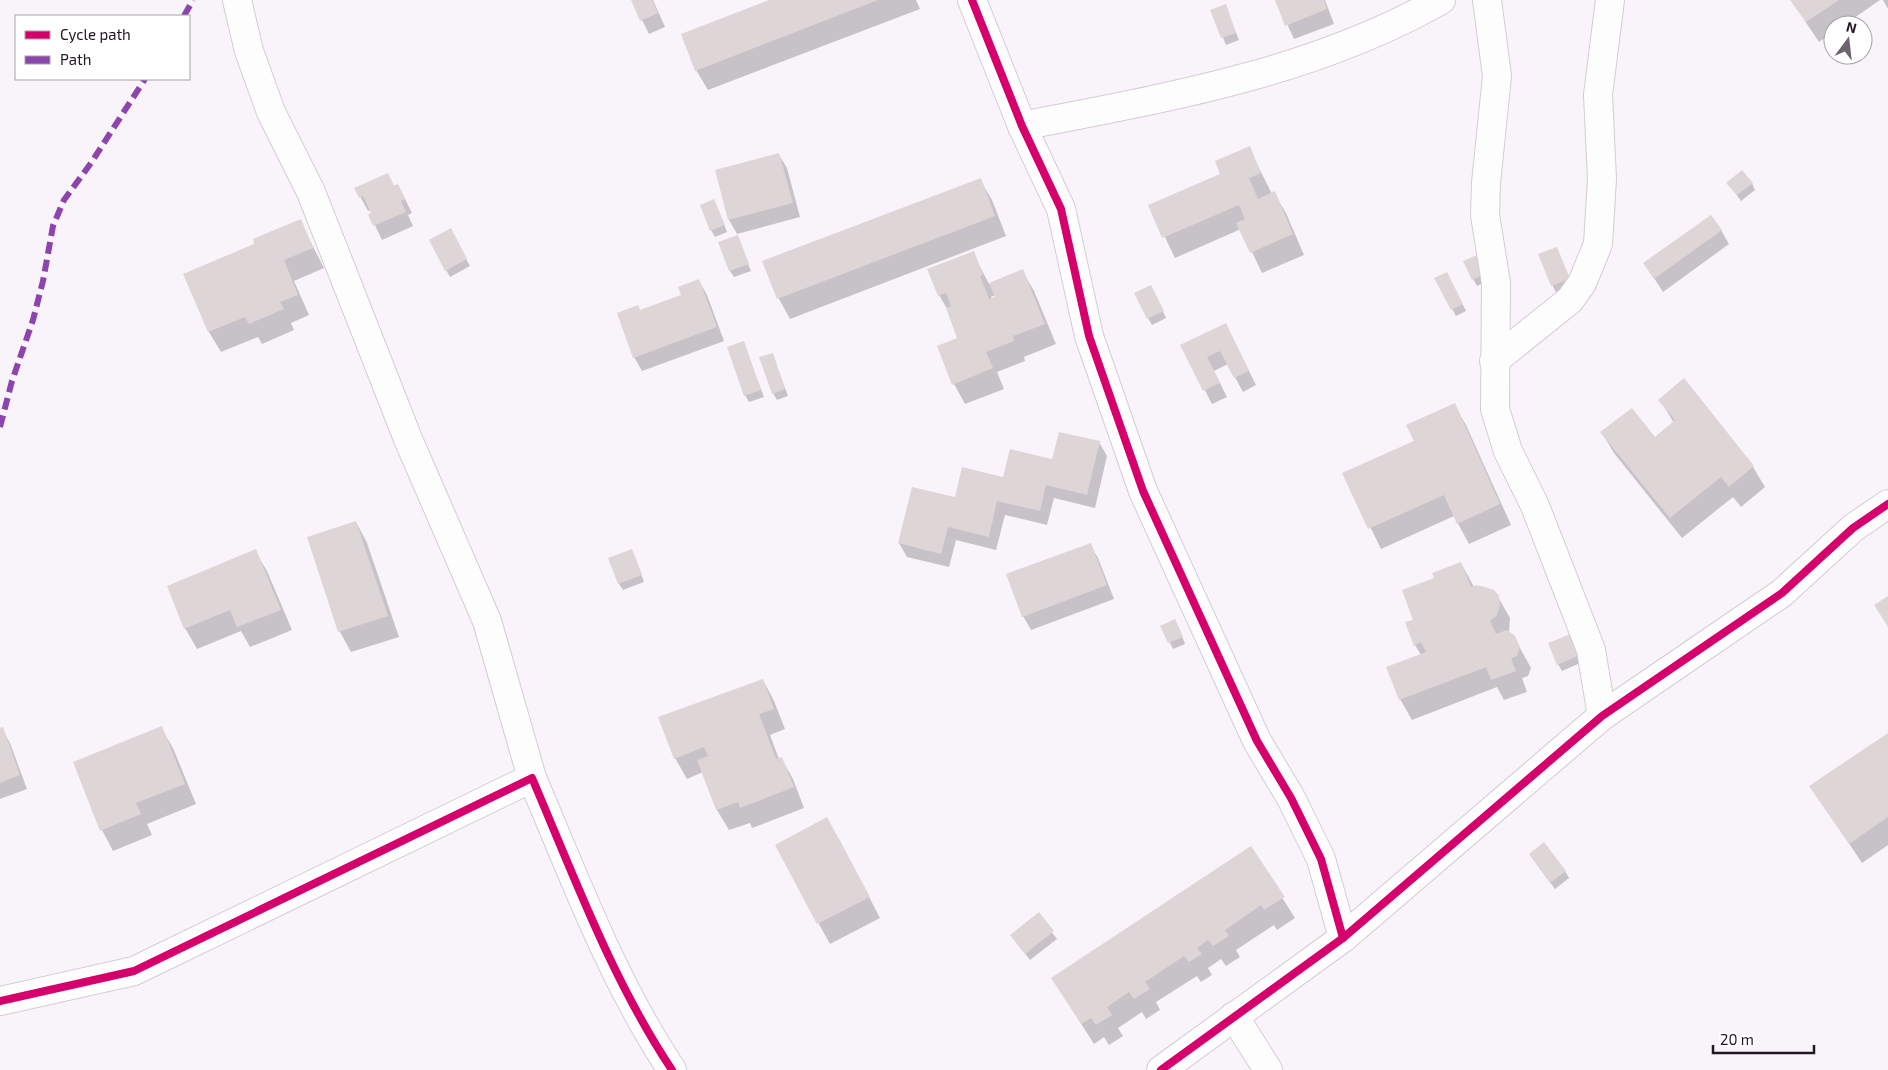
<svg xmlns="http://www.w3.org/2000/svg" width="1888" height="1070" viewBox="0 0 1888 1070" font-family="'Exo 2',sans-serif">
  <rect width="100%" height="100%" fill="#f9f3fa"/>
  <g fill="#0003" fill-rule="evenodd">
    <path d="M632,0H653L665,27L649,34Z"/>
    <path d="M772,0H916L920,9L708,90L696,70Z"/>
    <path d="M1276,0H1325L1334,24L1294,39Z"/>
    <path d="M1791,0H1880L1844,25H1833V32L1819,42Z"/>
    <path d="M1883,0H1888V9Z"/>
    <path d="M1225,6L1239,40L1226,45L1212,11Z"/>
    <path d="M1249,148L1272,194L1274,193L1286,213L1304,255L1262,273L1241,229L1175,258L1150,206L1221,175Z"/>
    <path d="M779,155L787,168L800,217L737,234L729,220Z"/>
    <path d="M980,180L992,200L1006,236L790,319L779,299L764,262Z"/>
    <path d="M1728,183H1752L1755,190L1741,201Z"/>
    <path d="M398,185L412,213L408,215L413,226L382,240L370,215L373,214L371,210L368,211L356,189Z"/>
    <path d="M717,207L727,232L715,237L711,230Z"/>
    <path d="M300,221L324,268L294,281L309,315L291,323L294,330L262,344L258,337L221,352L209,332L185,275L256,245Z"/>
    <path d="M450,230L470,266L450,277L430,241Z"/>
    <path d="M1721,230L1729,244L1663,292L1645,264Z"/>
    <path d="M737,237L751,271L734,277L730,271Z"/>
    <path d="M1556,248L1573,286L1556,293L1540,255Z"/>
    <path d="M973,253L989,284L1022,270L1034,291L1056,344L1024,357L1025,361L997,372L1004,389L965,404L954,384L959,339L949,312L939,295ZM996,295L997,298L992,300L991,297Z"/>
    <path d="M1488,260L1496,277L1477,286L1473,279Z"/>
    <path d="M1436,279L1450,280L1466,311L1456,316Z"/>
    <path d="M699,281L707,295L724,341L642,371L634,357L640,311L682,296Z"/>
    <path d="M1154,293L1166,318L1152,325L1148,318Z"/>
    <path d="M1233,339L1256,385L1243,392L1228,364L1214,371L1227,397L1212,404L1182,346Z"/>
    <path d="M743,343L764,397L749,402L745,395Z"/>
    <path d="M772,354L788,396L777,400L773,393Z"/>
    <path d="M1683,380L1753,467L1765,487L1741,507L1733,497L1682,538L1614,453L1602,433L1655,438L1674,423L1660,400Z"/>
    <path d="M1454,405L1466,425L1511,525L1469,544L1454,516L1381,549L1344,473L1415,441Z"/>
    <path d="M1099,442L1107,456L1095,508L1054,498L1047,525L1005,515L996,550L956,540L949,567L907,557L899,543L956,498Z"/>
    <path d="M356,522L367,543L399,637L351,652L340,632L309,538Z"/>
    <path d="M1090,544L1098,558L1114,599L1031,630L1023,616Z"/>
    <path d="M255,551L267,571L292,630L250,647L241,631L197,649L185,628Z"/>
    <path d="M635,557L644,582L623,590L619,584Z"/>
    <path d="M1461,563L1474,587L1498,597L1510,618L1509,633L1514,637L1531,668L1528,676L1522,678L1527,692L1504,700L1497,687L1412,720L1400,699L1421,655L1415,645L1414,620L1436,579Z"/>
    <path d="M1162,627L1179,628L1185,644L1173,649Z"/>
    <path d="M1575,633L1587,660L1562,671L1558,664Z"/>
    <path d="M763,680L774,701L785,729L770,735L779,759L781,758L793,779L804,808L752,828L750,823L729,830L717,810L703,772L687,779L675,758Z"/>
    <path d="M161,728L173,748L196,804L147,824L152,835L113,851L102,830Z"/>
    <path d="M2,729L10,743L27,789L0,799V730Z"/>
    <path d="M1888,734V845L1862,863L1811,786Z"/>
    <path d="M839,839L880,918L830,944L776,846Z"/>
    <path d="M1250,847L1295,918L1277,930L1274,925L1236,950L1240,957L1226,966L1221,959L1208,968L1212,975L1201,982L1197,976L1156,1002L1160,1010L1146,1019L1142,1012L1118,1028L1123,1036L1109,1045L1104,1037L1094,1044L1052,978Z"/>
    <path d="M1530,855L1565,871L1569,878L1555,889Z"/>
    <path d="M1038,914L1057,939L1030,960L1016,942Z"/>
  </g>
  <g fill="#ded5d7">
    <path d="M631,0H652L658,13L640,21Z"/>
    <path d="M769,0H878L695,71L681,34Z"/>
    <path d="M1275,0H1324L1327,9L1285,26Z"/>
    <path d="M1790,0H1839L1806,22Z"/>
    <path d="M1226,4L1236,33L1221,38L1210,10Z"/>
    <path d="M1250,146L1261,173L1249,178L1258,199L1275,191L1293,234L1250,253L1236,223L1245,219L1239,205L1162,238L1148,205L1220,174L1215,161Z"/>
    <path d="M779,153L793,203L728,220L715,170Z"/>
    <path d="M1742,170L1753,183L1737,195L1726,183Z"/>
    <path d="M388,173L394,186L398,184L405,199L401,201L406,212L373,226L368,215L371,213L363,196L359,198L354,188Z"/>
    <path d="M981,178L995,216L777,299L762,261Z"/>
    <path d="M714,199L725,225L710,231L700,205Z"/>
    <path d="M1711,215L1722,230L1654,279L1643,263Z"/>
    <path d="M301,219L313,248L284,260L298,295L280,302L284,309L249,324L245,317L208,332L183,274L254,244L253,239Z"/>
    <path d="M451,228L467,259L445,271L429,240Z"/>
    <path d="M738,235L749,264L729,271L718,242Z"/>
    <path d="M1557,247L1570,279L1551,286L1538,254Z"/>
    <path d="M974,251L983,275L980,276L989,299L995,297L989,283L1023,269L1045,324L1013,336L1014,341L986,352L993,368L952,385L937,346L957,338L946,308L951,306L946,293L938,296L927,269Z"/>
    <path d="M1484,252L1493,270L1472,280L1463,261Z"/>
    <path d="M1447,272L1463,304L1451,310L1434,278Z"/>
    <path d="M699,279L717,327L633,358L617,313L638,305L640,310L681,295L678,287Z"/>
    <path d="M1151,285L1164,311L1147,319L1134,293Z"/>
    <path d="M1226,323L1249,371L1234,378L1220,351L1207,357L1220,383L1203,391L1180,345Z"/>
    <path d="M744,341L761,390L744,396L727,347Z"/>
    <path d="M773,353L785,389L772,394L759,357Z"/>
    <path d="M1684,378L1754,466L1729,487L1721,477L1670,518L1600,432L1632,408L1655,437L1675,420L1658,400Z"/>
    <path d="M1455,403L1500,504L1457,524L1444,495L1368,529L1342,473L1414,441L1406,425Z"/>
    <path d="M1059,432L1100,441L1087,495L1046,485L1040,511L997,501L989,537L948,527L941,554L898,543L912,487L955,497L962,467L1003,477L1010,449L1052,459Z"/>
    <path d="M356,521L388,616L338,632L307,537Z"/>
    <path d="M1091,543L1107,585L1022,617L1006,574Z"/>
    <path d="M256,549L281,610L237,627L230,610L184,629L167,586Z"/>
    <path d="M632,549L642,575L618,584L608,558Z"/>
    <path d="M1461,562L1471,587L1476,585L1485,587L1494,590L1499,596L1500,605L1497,615L1490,621L1496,634L1507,630L1515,636L1520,647L1517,656L1511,658L1516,671L1491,680L1486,667L1399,700L1386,667L1426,652L1421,642L1414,646L1405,622L1413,620L1402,590L1434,578L1432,573Z"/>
    <path d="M1888,596V627L1874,605Z"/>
    <path d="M1175,619L1183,637L1168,643L1160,626Z"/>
    <path d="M1576,632L1584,653L1557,665L1548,643Z"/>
    <path d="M763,679L774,709L759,714L776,759L782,757L794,787L740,808L738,802L716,810L697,760L708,756L704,747L674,759L658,717Z"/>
    <path d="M162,726L185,784L136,803L141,814L100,831L73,762Z"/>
    <path d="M3,727L20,775L0,783V728Z"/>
    <path d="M1888,733V817L1849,844L1809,786Z"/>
    <path d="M827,817L870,897L817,924L775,845Z"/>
    <path d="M1544,842L1566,871L1550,883L1529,854Z"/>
    <path d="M1251,846L1285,897L1264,910L1261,905L1225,930L1229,936L1213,946L1208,940L1197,948L1202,954L1189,962L1184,956L1145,982L1150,989L1134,999L1129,992L1107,1007L1112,1015L1096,1025L1091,1018L1081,1024L1051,978Z"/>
    <path d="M1039,912L1054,931L1025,954L1010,935Z"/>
  </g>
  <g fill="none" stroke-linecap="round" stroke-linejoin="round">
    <g stroke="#d4cdd4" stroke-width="30">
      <g id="street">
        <path d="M237,0L249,51L271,112L311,192L408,439L487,621L532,778"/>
        <path d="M972,0L1022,126L1061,209L1089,336L1143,491L1257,741L1291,798L1321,859L1343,938"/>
        <path d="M1487,0L1497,76L1486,183L1485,215L1496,283L1495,409L1508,451L1535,506L1591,650L1602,716"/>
        <path d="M1022,126C1165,98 1313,73 1441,0"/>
        <path d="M1494,361L1570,300L1582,283L1598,244L1602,179L1598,95L1610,0"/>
        <path d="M0,1001L134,971L532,778C574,876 612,980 672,1070"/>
        <path d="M1234,1016L1268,1070"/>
        <path d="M1161,1070L1343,938L1602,716L1782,593L1853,528L1888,504"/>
      </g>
    </g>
    <use href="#street" stroke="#fefdfe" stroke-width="28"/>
    <g stroke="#8e44ad" stroke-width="6" stroke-dasharray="12 6" stroke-linecap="butt">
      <path d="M184,16L193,0"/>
      <path d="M0,427L12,381L33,320L43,281L53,226L64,200L91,163L145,79"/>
    </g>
    <g stroke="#fff" stroke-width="11">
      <g id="cycleway">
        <path d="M972,0L1022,126L1061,209L1089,336L1143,491L1257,741L1291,798L1321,859L1343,938"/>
        <path d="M0,1001L134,971L532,778C574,876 612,980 672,1070"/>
        <path d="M1161,1070L1343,938L1602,716L1782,593L1853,528L1888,504"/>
      </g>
    </g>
    <use href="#cycleway" stroke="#d6006c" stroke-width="8"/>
  </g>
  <rect x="15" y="15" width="175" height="65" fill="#ffffff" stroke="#a6a3a6"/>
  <rect x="25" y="31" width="25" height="8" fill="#d6006c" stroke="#a6a3a6"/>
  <text x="60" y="40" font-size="15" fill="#201921">Cycle path</text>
  <rect x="25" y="56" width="25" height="8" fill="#8e44ad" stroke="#a6a3a6"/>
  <text x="60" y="65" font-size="15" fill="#201921">Path</text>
  <g transform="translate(1848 40) rotate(15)"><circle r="24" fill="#ffffff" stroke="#a6a3a6"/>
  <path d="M0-4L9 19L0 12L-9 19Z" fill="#6c656d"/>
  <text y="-8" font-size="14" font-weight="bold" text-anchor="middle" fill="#201921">N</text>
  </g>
  <path d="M1713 1045v8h101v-8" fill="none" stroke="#201921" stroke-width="2.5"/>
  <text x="1720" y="1045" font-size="15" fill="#201921" stroke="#ffffff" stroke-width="4" paint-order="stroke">20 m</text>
</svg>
